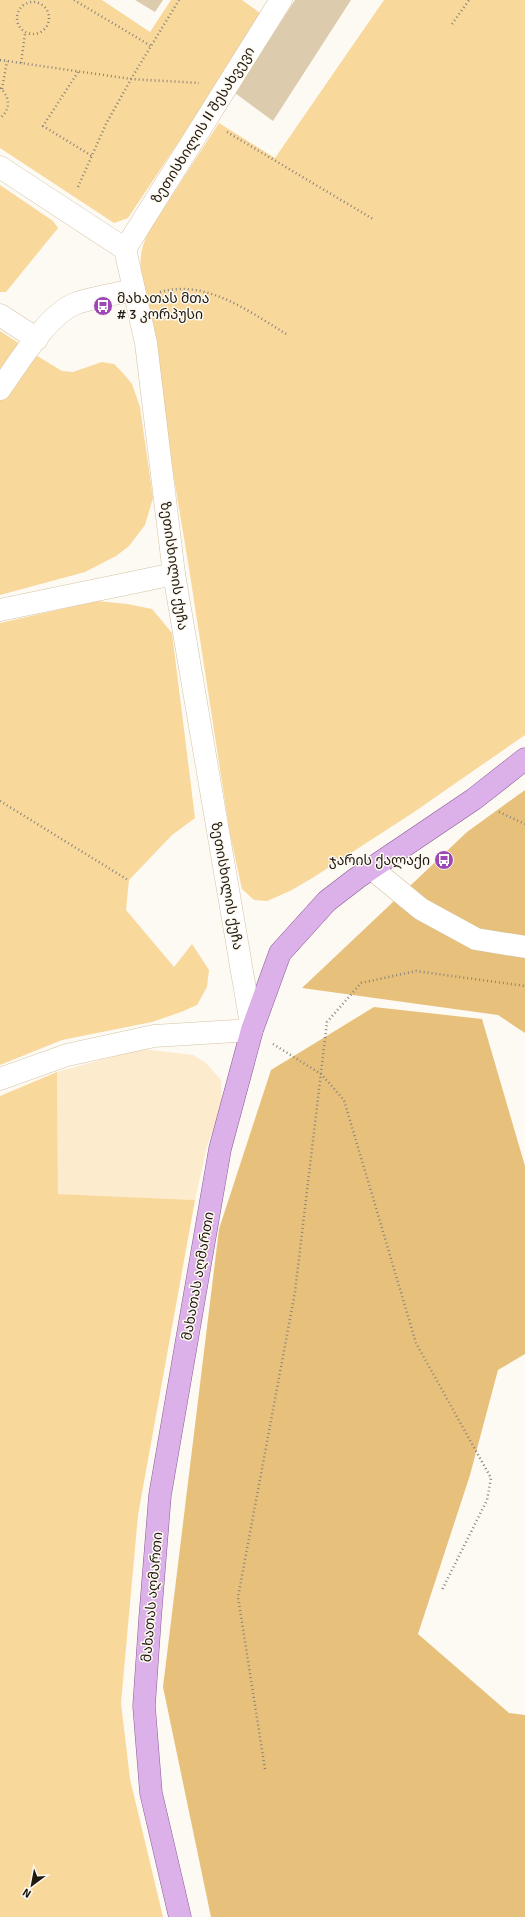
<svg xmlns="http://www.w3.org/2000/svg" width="525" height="1917" viewBox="0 0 525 1917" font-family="Signika,'Noto Sans Georgian',sans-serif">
  <rect width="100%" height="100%" fill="#fdf9f3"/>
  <path fill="#fcebcc" d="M141,1049L193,1055L206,1063L221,1080L222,1106L207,1146L195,1200L58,1194L57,1072Z"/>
  <g fill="#f9d89b">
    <path d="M0,0H102L150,32L171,0H242L260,13L217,84L128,218L114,223L0,148Z"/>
    <path d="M384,0H525V735L414,812L314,877L290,891L267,901L254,900L242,889L230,834L189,568L142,287C140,261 138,251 151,228L219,123L275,158Z"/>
    <path d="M0,185L53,221L58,228L6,292H0Z"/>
    <path d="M0,331L23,346L0,379Z"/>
    <path d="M34,354L62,371L73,372L102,362L114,364L122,372L132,384L140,407L153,498L145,525L129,546L116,556L85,572L0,595V400Z"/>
    <path d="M97,601L127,604L152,609L172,633L195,818L172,835L129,880L126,910L174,967L192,944L209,970L207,987L197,1005L181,1012L152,1022L62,1040L0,1065V623Z"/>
    <path d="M57,1072L58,1194L195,1200L138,1515L121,1703L130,1779L163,1917H0V1096Z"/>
  </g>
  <g fill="#e7c17b">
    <path d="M525,790V1033L498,1015L302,988L467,832Z"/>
    <path d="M374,1007L482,1019L525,1166V1354L498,1370L470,1475L418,1634L509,1713L525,1715V1917H211L163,1687L219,1229L271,1070Z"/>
  </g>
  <g fill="#dccbac">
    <path d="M135,0H163L155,12Z"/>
    <path d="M295,0H351L273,121L235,93Z"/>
  </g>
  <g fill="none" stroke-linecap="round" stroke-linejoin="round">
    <g stroke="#d4c3a5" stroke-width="23">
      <g id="minor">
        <path d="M0,167L125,249L146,343L174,574L252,1030L154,1036L67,1055L0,1079"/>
        <path d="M125,249L281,0"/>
        <path d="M0,315L37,339"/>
        <path d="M0,389C18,364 48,313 77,303C95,297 115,294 134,290"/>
        <path d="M0,610L174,574"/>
        <path d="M371,868L421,909L476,939L525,947"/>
      </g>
    </g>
    <g stroke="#8b5a93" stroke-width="23">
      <path id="major" d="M180,1917L151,1793L144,1706L150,1619L160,1495L220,1149L252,1030L280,953L327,901L357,878L474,799L525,759"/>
    </g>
    <g stroke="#89837b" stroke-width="2.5" stroke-dasharray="1 3" stroke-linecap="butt">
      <path d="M74,0L151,46"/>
      <circle cx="33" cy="18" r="16"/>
      <path d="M452,24L469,0"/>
      <path d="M0,60L131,79L199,83"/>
      <path d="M21,63L25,34"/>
      <path d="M78,72L43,126L92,156"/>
      <path d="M0,88C10,96 11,110 0,118"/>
      <path d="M2,89L7,61"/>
      <path d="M227,132L373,219"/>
      <path d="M78,187L106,124L131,79L179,0"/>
      <path d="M160,292C208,279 249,312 288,335"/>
      <path d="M0,801L128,880"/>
      <path d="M499,812L525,824"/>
      <path d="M273,1044L321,1074L344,1100L416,1343L491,1478L487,1500L442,1590"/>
      <path d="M265,1769L238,1597L295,1292L327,1022L361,983L416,971L525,986"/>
    </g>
    <use href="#minor" stroke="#fff" stroke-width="22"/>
    <use href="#major" stroke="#dcb1e9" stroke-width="22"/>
  </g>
  <defs>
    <g id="bus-disc" transform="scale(1)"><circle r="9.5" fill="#9d48b5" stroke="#fdf9f3"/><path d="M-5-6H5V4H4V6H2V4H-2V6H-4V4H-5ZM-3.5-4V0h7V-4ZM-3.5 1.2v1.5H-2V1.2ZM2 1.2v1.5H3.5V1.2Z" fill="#fff"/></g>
  </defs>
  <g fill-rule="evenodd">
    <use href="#bus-disc" x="103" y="306"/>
    <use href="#bus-disc" x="444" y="860"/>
  </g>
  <g text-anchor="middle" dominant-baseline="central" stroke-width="3" stroke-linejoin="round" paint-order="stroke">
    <g font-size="14" fill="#20190e" stroke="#fdf9f3">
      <text transform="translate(203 125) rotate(-58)">ზეთისხილის II შესახვევი</text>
      <text transform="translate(174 566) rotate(82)">ზეთისხილის ქუჩა</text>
      <text transform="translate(227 886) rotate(80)">ზეთისხილის ქუჩა</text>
      <text transform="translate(198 1276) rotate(-80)">მახათას აღმართი</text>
      <text transform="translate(152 1597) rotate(-85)">მახათას აღმართი</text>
    </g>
    <g font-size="14" fill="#20190e" stroke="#fdf9f3" text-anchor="start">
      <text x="117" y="298">მახათას მთა<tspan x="117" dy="16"># 3 კორპუსი</tspan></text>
      <text x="430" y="860" text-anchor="end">ჯარის ქალაქი</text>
    </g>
  </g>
  <g transform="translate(32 1885) rotate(212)" stroke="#fdf9f3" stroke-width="3" paint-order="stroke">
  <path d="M0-3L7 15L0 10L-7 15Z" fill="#20190e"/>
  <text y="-6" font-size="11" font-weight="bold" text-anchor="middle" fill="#20190e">N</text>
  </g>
</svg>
